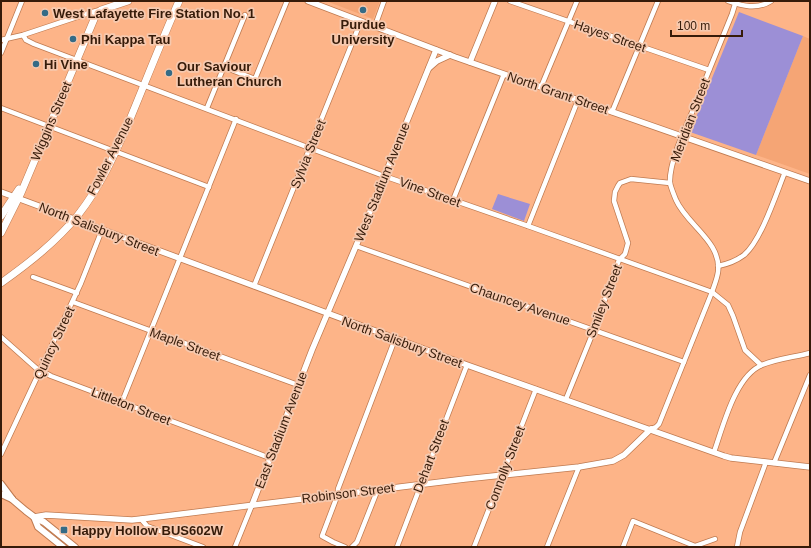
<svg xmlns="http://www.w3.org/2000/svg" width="811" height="548" viewBox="0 0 811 548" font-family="Arial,sans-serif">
  <rect width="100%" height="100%" fill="#fdb488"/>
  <g fill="#f5a575">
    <path d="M326,1H380L373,19Z"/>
    <path d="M803,36L810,39V174L756,155Z"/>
  </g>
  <g fill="#9c8fd6">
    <path d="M739,12L803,36L756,155L690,132Z"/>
    <path d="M498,194L530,204L524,221L492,209Z"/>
  </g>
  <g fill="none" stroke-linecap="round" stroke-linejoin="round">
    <g stroke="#bf7a50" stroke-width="6">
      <g id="minor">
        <path d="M510,1L709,70"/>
        <path d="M728,1C742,6 757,10 771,1"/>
        <path d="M375,26L384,1"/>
        <path d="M23,35L26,40L34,44L384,176L528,226L712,292L728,305L733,316L745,350L761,365"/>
        <path d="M1,40L23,35L89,13L100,10"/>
        <path d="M1,53L22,1"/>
        <path d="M224,67L255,79L287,1"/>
        <path d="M541,87L577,1"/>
        <path d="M1,108L209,187"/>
        <path d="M207,108L245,15"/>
        <path d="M612,112L658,1"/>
        <path d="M453,200L504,74"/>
        <path d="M528,226L578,100"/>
        <path d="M356,246L684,362"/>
        <path d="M718,266C728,264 736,261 744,255C761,241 776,194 785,172"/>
        <path d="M33,277L77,293"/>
        <path d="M254,286L361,21"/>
        <path d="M73,302L298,385"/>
        <path d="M1,337L36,368L51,376L270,458"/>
        <path d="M566,399L594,330L619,260L625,254L628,243L614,201L615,192L618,186L620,183L631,179L670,183"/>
        <path d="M122,402L236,119"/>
        <path d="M651,429L656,427L659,424L712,292C714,286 717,279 718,272C722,242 687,225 676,200C674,195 671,188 670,183C669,162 685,129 693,110C706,78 719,46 732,14L736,1"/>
        <path d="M714,452C723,427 735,376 762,365C776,359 795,357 810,353"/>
        <path d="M1,454L81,283L102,230"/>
        <path d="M774,463L810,375"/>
        <path d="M141,519L147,526L203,547"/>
        <path d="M235,547L252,505"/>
        <path d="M345,547L333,542L322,536L338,494V489L395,339"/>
        <path d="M352,547L357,542L378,489"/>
        <path d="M397,547L467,365"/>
        <path d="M474,547L536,389"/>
        <path d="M547,547L579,467"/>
        <path d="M623,547L633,521L695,546L715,539"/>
        <path d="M737,547L740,532L766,462"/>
      </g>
    </g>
    <g stroke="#bf7a50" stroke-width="7">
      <g id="tertiary">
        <path d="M308,1L455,57L810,181"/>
        <path d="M470,62L495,1"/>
        <path d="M429,68L437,61L450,55"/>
        <path d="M1,192L467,365L724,456L731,458L810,467"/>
        <path d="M252,505L312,350L356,246L436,50"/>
        <path d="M34,517L46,515L132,520L141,519L465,479L579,467L613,461L624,455L651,429"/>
      </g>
    </g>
    <g stroke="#bf7a50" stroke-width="8">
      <g id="secondary">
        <path d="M1,484L13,500L26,511L34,517L44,522L75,547"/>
        <path d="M1,494L12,499"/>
        <path d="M34,517L38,527L63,547"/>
      </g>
    </g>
    <g stroke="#bf7a50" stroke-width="8">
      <g id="primary">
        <path d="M1,216L19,189"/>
        <path d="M1,233L21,193L95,17L101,10L128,1"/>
        <path d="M1,283C29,263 56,242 78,215C100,187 114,156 128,124C145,83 161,42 179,1"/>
      </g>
    </g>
    <use href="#minor" stroke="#fff" stroke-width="4.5"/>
    <use href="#tertiary" stroke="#fff" stroke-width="5.5"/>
    <use href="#secondary" stroke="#fff" stroke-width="6"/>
    <use href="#primary" stroke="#fff" stroke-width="7"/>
  </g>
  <g fill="#346b86" stroke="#f6c9af" stroke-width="1.5">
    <circle cx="363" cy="10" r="4"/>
    <circle cx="45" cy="13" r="4"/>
    <circle cx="73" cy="39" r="4"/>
    <circle cx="36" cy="64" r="4"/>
    <circle cx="169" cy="73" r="4"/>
    <rect x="60" y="526" width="8" height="8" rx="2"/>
  </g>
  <g text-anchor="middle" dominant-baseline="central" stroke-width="3.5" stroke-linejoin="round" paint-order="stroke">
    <g font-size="13" font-weight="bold" fill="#361b09" stroke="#f6c9af" text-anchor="start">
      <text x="53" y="13">West Lafayette Fire Station No. 1</text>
      <text x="363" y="24" text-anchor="middle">Purdue<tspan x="363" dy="15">University</tspan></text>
      <text x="81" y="39">Phi Kappa Tau</text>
      <text x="44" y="64">Hi Vine</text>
      <text x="177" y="66">Our Saviour<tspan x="177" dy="15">Lutheran Church</tspan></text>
      <text x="72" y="530">Happy Hollow BUS602W</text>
    </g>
    <g font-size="13" fill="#361b09" stroke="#f6c9af">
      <text transform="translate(610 36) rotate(19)">Hayes Street</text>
      <text transform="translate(558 93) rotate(19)">North Grant Street</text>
      <text transform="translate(690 120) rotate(-69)">Meridian Street</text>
      <text transform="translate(51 121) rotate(-67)">Wiggins Street</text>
      <text transform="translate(308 154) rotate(-68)">Sylvia Street</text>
      <text transform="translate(110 156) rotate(-63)">Fowler Avenue</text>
      <text transform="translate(382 182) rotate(-68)">West Stadium Avenue</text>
      <text transform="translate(430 192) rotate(20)">Vine Street</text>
      <text transform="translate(99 229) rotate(21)">North Salisbury Street</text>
      <text transform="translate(604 301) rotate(-69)">Smiley Street</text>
      <text transform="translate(520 304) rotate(19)">Chauncey Avenue</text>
      <text transform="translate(402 342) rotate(20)">North Salisbury Street</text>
      <text transform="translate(54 343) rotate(-65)">Quincy Street</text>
      <text transform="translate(185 344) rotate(20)">Maple Street</text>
      <text transform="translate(131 406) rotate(21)">Littleton Street</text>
      <text transform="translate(281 430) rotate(-69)">East Stadium Avenue</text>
      <text transform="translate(431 456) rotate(-69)">Dehart Street</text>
      <text transform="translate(505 468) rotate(-69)">Connolly Street</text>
      <text transform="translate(348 493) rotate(-7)">Robinson Street</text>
    </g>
  </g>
  <rect width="811" height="548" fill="none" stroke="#361b09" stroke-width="4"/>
  <path d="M671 30v6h71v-6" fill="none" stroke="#361b09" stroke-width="2"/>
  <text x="677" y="30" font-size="12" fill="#361b09" stroke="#f6c9af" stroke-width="3" paint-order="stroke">100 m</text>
</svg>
